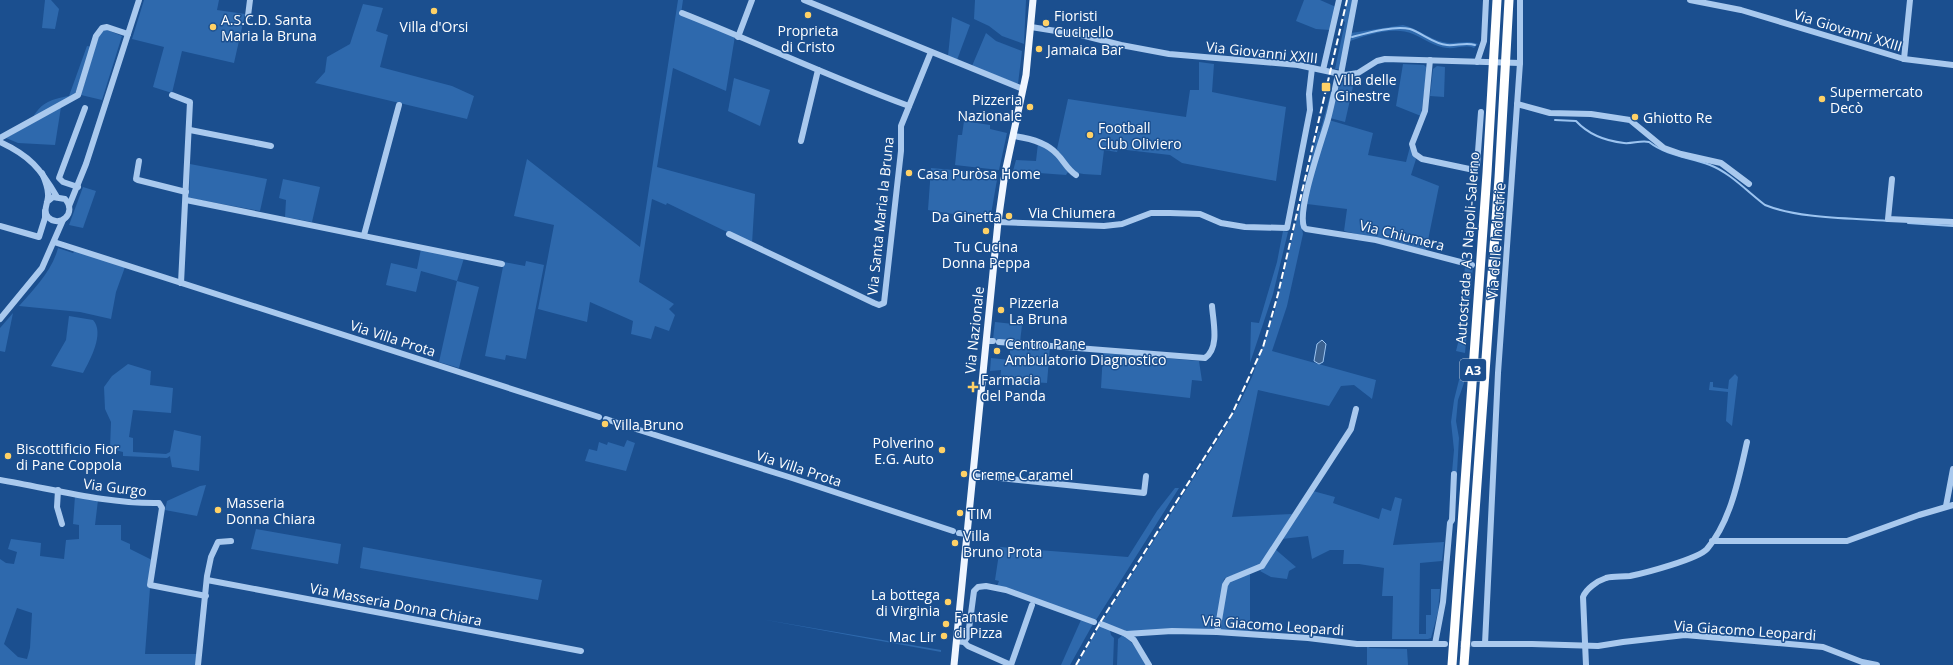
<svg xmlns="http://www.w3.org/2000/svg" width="1953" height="665" viewBox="0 0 1953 665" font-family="'Open Sans',sans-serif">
  <rect width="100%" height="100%" fill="#1b4f8f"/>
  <g fill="#2e69ad" fill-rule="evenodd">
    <path d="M45,0H51L59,9L55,29L42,28Z"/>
    <path d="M144,0H219L217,10L245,14L234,63L182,51L172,93L153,87L164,47L132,39Z"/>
    <path d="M678,0H683L681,14L735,36L726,91L673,68L657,167L755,194L752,244L667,203L666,205L652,199L639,282L674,304L669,309L675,315L669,331L655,326L651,339L631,334L633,321L590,302L587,322L538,309L554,225L514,216L527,159L640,247Z"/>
    <path d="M975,0H1026L1024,44L1002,36L989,26L974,19Z"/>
    <path d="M1304,0H1320L1336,7L1330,30L1316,29L1296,21Z"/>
    <path d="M1348,0H1353L1340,69H1335L1345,22L1343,21Z"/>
    <path d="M363,4L383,8L376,31L388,35L380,67L452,86L474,96L467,119L315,83L325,72L327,57L350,44Z"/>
    <path d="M952,17L970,25L957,60L948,56Z"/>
    <path d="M1403,25C1417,28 1429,39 1443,42C1455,45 1466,39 1478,44L1474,48C1465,44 1456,49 1447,48C1435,47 1423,38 1413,34C1394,26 1368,35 1350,41L1351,33Z"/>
    <path d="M105,29L122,36L102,100L81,95L99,35L102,30Z"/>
    <path d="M986,33L996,41L1022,51L1018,84L972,66Z"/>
    <path d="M87,46L92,47L75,94L33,117C42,102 52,99 69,96Z"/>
    <path d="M1199,62L1214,64L1212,92L1286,107L1276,181L1182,163L1170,155L1118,149L1117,152L1104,150L1101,175C1071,174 1073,174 1057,149L1068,99L1186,117L1190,90H1199Z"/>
    <path d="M1403,64L1424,65L1427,68L1421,116L1396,106Z"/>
    <path d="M1437,66L1445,67L1444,97L1430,96L1433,69Z"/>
    <path d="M734,78L770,90L760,126L728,111Z"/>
    <path d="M1340,82H1354L1345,122L1330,118Z"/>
    <path d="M1332,88H1333L1300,217L1303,234L1287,306L1272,351L1376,380L1372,399L1354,385L1341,386L1329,406L1258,390L1232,517L1292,514L1262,564L1258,568L1227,577L1224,579L1215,630L1126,631L1102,622L1221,435L1240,402L1252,377L1274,314L1318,131L1320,132Z"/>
    <path d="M61,107L55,145L18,143L6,138Z"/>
    <path d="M1329,120L1373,133L1368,155L1406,162L1410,147L1416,159L1411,175L1439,186L1426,250L1344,231L1347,209L1307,204L1310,184Z"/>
    <path d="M964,121L990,125V129L1007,133L999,170L955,165L958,135H962Z"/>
    <path d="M1038,143L1055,155L1068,172L1066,175L1013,171L1016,160L1036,161Z"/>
    <path d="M190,164L267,179L260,211L189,198Z"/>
    <path d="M931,168L998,174L990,220L928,210Z"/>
    <path d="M283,179L320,187L312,222L285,217L286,200L279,198Z"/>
    <path d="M83,187L96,191L83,228L69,225Z"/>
    <path d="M1283,231L1288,232L1273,294L1250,363L1251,322L1259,323L1277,262Z"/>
    <path d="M58,248L73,253L75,251L125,267L116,292L111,319L80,312L19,306C34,289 52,271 58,248Z"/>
    <path d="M421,249L464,258L457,281L479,287L459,368L439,362L457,281L421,271L416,292L386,285L391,263L417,269Z"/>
    <path d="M526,261L544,265L526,359L506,355L505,360L485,356L504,262L525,266Z"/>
    <path d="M1465,266L1473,267L1465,353L1456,351L1459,339Z"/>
    <path d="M13,313L5,352L0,351V328Z"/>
    <path d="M69,316L93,320C105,333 90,360 83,373L51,366L66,340Z"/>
    <path d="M995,322L1022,325L1020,342L993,339Z"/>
    <path d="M1010,345L1050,347L1047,383L1000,380L1001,370L990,371L991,358L1010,360Z"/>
    <path d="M1103,353L1199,361L1202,381L1192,380L1190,398L1101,388Z"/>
    <path d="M128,364L151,371L150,385L173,388L171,413L133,410L129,437L133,438V452L166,454L170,452L174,430L201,436L199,471L172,467L170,456L167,458L123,456V452L110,449L111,422L105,409L104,387L112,376Z"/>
    <path d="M1735,374L1738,377L1732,426L1726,421L1728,392L1709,390L1710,382H1713V387L1728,389L1729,380Z"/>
    <path d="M1460,376H1464V383L1458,400L1456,421L1459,438L1457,472H1452L1454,450L1451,422L1454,400Z"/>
    <path d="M627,440L635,443L626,471L585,461L589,449L597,451L599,442L607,445L608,442L624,447Z"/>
    <path d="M206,485L197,516L165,510L167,501L200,486Z"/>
    <path d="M1175,488H1179L1096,620L997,586L999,581L995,580L1000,547L1128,557L1157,511Z"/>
    <path d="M1313,491L1335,497L1333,503L1379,519L1382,508L1391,511L1395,497L1402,499L1393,545L1444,542L1442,561L1420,563L1419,634H1426V615H1431V589H1440L1438,612L1431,638L1428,639H1392L1393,596H1382L1384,568L1359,564H1343L1344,550H1330L1312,559L1308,536L1282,539Z"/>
    <path d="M75,496L98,500L95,525H121V540L130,544V549L152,560L147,586L150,588L145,654H198L197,665H0V559L6,563L14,564L17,552L8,549L11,539L41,543L40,556L64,559L66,540L79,539V525L73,524ZM17,608L32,613L30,648L27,659L18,657L4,644Z"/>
    <path d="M256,529L341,544L338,564L251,549Z"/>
    <path d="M363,547L542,580L538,600L360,568Z"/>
    <path d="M1275,549L1296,567L1289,571L1287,579L1271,577L1260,571L1265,566Z"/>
    <path d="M1250,574V633L1220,630L1228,581Z"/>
    <path d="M761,619L941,650V652Z"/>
    <path d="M1081,620L1093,624L1070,665H1061Z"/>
    <path d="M1100,625L1110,630L1111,635L1114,638L1113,665H1077Z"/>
    <path d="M1123,635L1132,643L1147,665H1117L1118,639Z"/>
    <path d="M1367,646L1370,648L1407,649L1408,665H1367Z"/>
  </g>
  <path fill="#3c6290" stroke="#9cc4f0" d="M1322,340L1326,344L1323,362L1319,364L1314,361L1317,344Z"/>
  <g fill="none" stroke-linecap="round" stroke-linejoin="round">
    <g stroke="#9cc4f0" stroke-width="2">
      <path d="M1352,37C1367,33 1395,25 1410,29C1422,33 1434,44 1447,45C1456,46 1466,42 1475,45"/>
      <path d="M1555,120L1576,121C1588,134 1606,141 1624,143C1632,144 1641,140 1649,142C1667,156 1689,157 1710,165C1729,172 1749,193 1765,205C1800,219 1851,218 1888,221"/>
      <path d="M1908,223L1953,226"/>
    </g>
    <g stroke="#3d69a0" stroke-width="6" stroke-dasharray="6 3" stroke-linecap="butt">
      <path d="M983,477L1000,478"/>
      <path d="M1451,644H1474"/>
    </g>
    <g stroke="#a9c9ee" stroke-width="6">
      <path d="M804,0L1023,89"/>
      <path d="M1690,0L1741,10L1904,59L1953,65"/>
      <path d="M682,13C758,43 832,78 909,106"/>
      <path d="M248,16L250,0"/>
      <path d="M1031,27L1081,35L1121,45L1169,54L1298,65L1345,75L1358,73L1377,61L1385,59L1520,63"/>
      <path d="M738,37L752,0"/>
      <path d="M1904,59L1910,0"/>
      <path d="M1430,60L1425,111L1412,144L1415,154L1422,159L1474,170L1477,165L1481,112"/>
      <path d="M1477,62L1484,41L1486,0"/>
      <path d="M1323,70L1339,0"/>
      <path d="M1338,74C1335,89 1332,104 1328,119C1322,141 1297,209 1304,227L1306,229L1376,240L1472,265"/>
      <path d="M1341,74L1355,0"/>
      <path d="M172,95L190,102L181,283"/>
      <path d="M1517,104L1550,113L1591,114L1630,120L1664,148L1681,154L1721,163L1749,184"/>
      <path d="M190,130L271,146"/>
      <path d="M1013,136C1029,138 1046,142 1057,154C1064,161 1067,169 1076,175"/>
      <path d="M0,138L78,95L96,36L102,28L107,27L128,34"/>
      <path d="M801,141L818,70"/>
      <path d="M0,142C30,156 40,168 57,197"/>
      <path d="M139,161L136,179L138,180L186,192"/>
      <path d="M42,173C45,180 48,187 48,194C49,202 42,210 48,217C59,229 78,213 65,199L53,197L47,202"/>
      <path d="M1892,179L1888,219L1953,222"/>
      <path d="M78,187L63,182L59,178L85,108"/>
      <path d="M186,200L502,264"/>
      <path d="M69,206L86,164L139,0"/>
      <path d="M998,222L1104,226L1122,224L1151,213H1170L1200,214L1221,223L1245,227L1287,228L1310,110L1309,94L1312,68"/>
      <path d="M0,226L39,237L45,218V211"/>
      <path d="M729,234L874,303L879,305L884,303L901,151V126L931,52"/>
      <path d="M364,235L399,105"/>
      <path d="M54,242L599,417"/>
      <path d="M0,319L42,268L63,220"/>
      <path d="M986,341H993"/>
      <path d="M999,342L1205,358C1220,348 1213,321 1212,306"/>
      <path d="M606,419L629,427"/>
      <path d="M636,429L792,478L953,531"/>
      <path d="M973,476L983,477"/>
      <path d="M1000,478L1144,493L1146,476"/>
      <path d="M0,480C53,489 105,504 159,503L162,508L150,585L206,596"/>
      <path d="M58,490L57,507L62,524"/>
      <path d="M1946,506L1953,469"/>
      <path d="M959,533L967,534"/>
      <path d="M1712,541H1847L1919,515L1953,505"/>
      <path d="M207,580L581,651"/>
      <path d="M1101,624L1126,634L1172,631L1217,632L1308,638L1357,644H1445"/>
      <path d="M1217,632L1225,585L1228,580L1262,566L1351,429L1356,409"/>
      <path d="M1126,634L1134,640L1149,665"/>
      <path d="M956,641L964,642L968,636L974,591L978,587L986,586L1006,590L1094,622"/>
      <path d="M964,642L968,646L1011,665"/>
      <path d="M1435,644L1443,602L1450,523L1452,520L1454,474"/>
      <path d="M1474,644H1532L1598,646L1623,642L1685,635L1823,647L1862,662L1877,665"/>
      <path d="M1485,644L1498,373L1520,63V0"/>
      <path d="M198,665L207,576L211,557L218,542L231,541"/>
      <path d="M1011,665L1032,605"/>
      <path d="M1586,665L1583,597C1586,589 1597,581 1606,578C1613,576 1622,577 1630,576C1645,573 1698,559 1707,549C1731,521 1739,477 1747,442"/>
    </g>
    <path stroke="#f0f6ff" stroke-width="7" d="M954,665L998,222L1005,173L1026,75L1033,0"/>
    <g stroke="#fff" stroke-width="9">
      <path d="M1452,665L1487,173L1497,0"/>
      <path d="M1464,665L1499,178L1509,0"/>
    </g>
    <path stroke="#fff" stroke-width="2" stroke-dasharray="7 3" stroke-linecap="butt" d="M1076,665L1101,621L1232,414L1263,347L1278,294L1347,0"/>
  </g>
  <g fill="#ffd166" stroke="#1b4f8f" stroke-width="1.5">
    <circle cx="434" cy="11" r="4"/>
    <circle cx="808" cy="15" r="4"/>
    <circle cx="1046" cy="23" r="4"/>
    <circle cx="213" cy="27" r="4"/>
    <circle cx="1039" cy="49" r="4"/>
    <rect x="1321" y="82" width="10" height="10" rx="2"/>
    <circle cx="1822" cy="99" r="4"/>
    <circle cx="1030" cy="107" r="4"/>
    <circle cx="1635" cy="117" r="4"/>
    <circle cx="1090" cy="135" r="4"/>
    <circle cx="909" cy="173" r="4"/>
    <circle cx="1009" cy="216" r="4"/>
    <circle cx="986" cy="231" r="4"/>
    <circle cx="1001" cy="310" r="4"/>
    <circle cx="997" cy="351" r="4"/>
    <path d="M971 381h4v4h4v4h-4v4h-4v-4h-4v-4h4z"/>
    <circle cx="605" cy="424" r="4"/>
    <circle cx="942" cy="450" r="4"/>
    <circle cx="8" cy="456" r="4"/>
    <circle cx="964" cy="474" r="4"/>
    <circle cx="218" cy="510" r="4"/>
    <circle cx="960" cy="513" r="4"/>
    <circle cx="955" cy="543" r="4"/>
    <circle cx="948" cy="602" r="4"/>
    <circle cx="946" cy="624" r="4"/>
    <circle cx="944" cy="636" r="4"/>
  </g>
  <g text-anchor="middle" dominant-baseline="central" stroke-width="3" stroke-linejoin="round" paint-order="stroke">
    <rect fill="#1b4f8f" stroke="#bbcadd" stroke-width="1" x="1460" y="359" width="26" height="22" rx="3"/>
    <g font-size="13" font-weight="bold" fill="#fff">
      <text x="1473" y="370">A3</text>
    </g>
    <g font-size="14" fill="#fff" stroke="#1b4f8f" text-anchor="start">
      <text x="1054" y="15">Fioristi<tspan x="1054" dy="16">Cucinello</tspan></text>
      <text x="221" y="19">A.S.C.D. Santa<tspan x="221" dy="16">Maria la Bruna</tspan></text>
      <text x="434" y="26" text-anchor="middle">Villa d'Orsi</text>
      <text x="808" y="30" text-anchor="middle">Proprieta<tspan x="808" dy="16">di Cristo</tspan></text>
      <text x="1047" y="49">Jamaica Bar</text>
      <text x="1335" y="79">Villa delle<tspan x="1335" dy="16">Ginestre</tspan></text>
      <text x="1830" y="91">Supermercato<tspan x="1830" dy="16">Decò</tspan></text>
      <text x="1022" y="99" text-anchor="end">Pizzeria<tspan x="1022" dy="16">Nazionale</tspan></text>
      <text x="1643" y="117">Ghiotto Re</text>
      <text x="1098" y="127">Football<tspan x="1098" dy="16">Club Oliviero</tspan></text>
      <text x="917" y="173">Casa Puròsa Home</text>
      <text x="1001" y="216" text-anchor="end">Da Ginetta</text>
      <text x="986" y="246" text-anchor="middle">Tu Cucina<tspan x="986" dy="16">Donna Peppa</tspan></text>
      <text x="1009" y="302">Pizzeria<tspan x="1009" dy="16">La Bruna</tspan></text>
      <text x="1005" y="343">Centro Pane<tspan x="1005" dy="16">Ambulatorio Diagnostico</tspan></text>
      <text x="981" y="379">Farmacia<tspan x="981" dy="16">del Panda</tspan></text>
      <text x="613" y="424">Villa Bruno</text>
      <text x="934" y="442" text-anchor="end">Polverino<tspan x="934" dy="16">E.G. Auto</tspan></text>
      <text x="16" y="448">Biscottificio Fior<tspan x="16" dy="16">di Pane Coppola</tspan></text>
      <text x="972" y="474">Creme Caramel</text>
      <text x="226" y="502">Masseria<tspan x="226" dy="16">Donna Chiara</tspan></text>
      <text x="968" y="513">TIM</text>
      <text x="963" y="535">Villa<tspan x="963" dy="16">Bruno Prota</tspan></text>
      <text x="940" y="594" text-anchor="end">La bottega<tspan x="940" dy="16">di Virginia</tspan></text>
      <text x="954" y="616">Fantasie<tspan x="954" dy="16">di Pizza</tspan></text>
      <text x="936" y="636" text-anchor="end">Mac Lir</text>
    </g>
    <g font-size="14" fill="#fff" stroke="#1b4f8f">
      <text transform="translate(1848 30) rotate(17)">Via Giovanni XXIII</text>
      <text transform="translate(1262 52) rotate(6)">Via Giovanni XXIII</text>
      <text x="1072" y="212">Via Chiumera</text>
      <text transform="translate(880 216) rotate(-84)">Via Santa Maria la Bruna</text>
      <text transform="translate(1402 235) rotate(14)">Via Chiumera</text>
      <text transform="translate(1496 241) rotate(-86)">Via delle Industrie</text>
      <text transform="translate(1467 248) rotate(-86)">Autostrada A3 Napoli-Salerno</text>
      <text transform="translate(974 330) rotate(-84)">Via Nazionale</text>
      <text transform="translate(393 338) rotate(18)">Via Villa Prota</text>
      <text transform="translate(799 468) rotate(18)">Via Villa Prota</text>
      <text transform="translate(115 487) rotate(7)">Via Gurgo</text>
      <text transform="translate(396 604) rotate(11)">Via Masseria Donna Chiara</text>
      <text transform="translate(1273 625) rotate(4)">Via Giacomo Leopardi</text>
      <text transform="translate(1745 630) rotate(4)">Via Giacomo Leopardi</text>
    </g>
  </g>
</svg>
